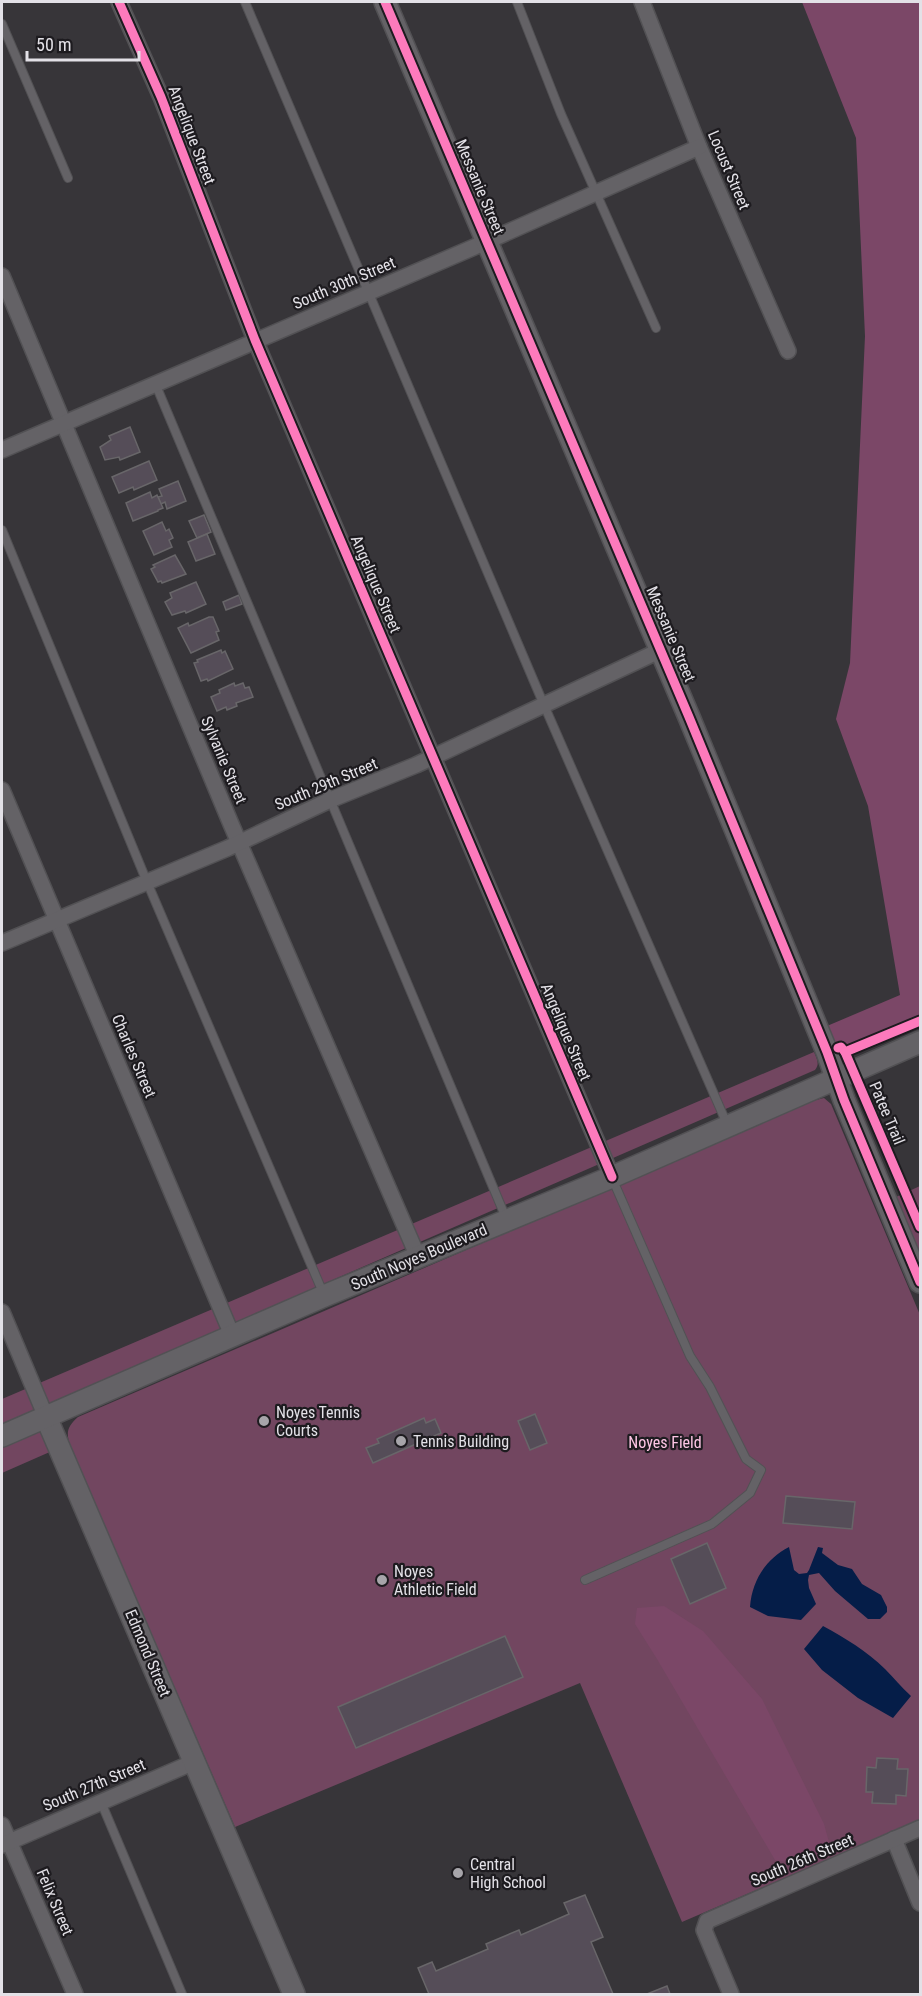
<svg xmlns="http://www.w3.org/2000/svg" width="922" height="1996" viewBox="0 0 922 1996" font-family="'Roboto Condensed',sans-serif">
  <rect width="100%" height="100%" fill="#373539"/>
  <g fill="#724660">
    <path d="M814,1052C817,1059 820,1064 815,1070L34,1410L52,1451L2,1473V1399Z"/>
    <path d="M824,1098L831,1104L920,1315V1820L682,1922L580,1683L235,1827L70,1446C66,1432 67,1427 78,1417L812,1101Z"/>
    <path d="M920,1186V1253L896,1197Z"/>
  </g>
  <g fill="#7b4767">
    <path d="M802,2H920V1018L864,1049L835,1046L827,1026L900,995L868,806L836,719L850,663L865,336L856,138Z"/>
    <path d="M664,1606L703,1631L762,1699L824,1824L830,1846L794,1863L775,1860L657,1659L635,1624L637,1608Z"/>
  </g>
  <g fill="#051d48">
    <path d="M789,1547L794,1570L799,1574L807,1573L809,1570L818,1547L823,1548L822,1553L838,1565L852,1569L862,1584L881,1595L887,1607V1612L880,1619H868L835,1591L819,1573L809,1575L808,1580L809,1588L816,1604L801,1620L768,1616L750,1607C752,1580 766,1559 789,1547Z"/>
    <path d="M823,1626C845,1638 867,1651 885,1669C894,1678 901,1687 911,1696L893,1718L858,1698L822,1670L804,1649Z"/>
  </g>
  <g fill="#554d58" stroke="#686669" stroke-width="1.5">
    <path d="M130,427L140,452L120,460L119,457L105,460L100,447L111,440L109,436Z"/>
    <path d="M149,461L157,480L134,490L133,487L119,493L112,477Z"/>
    <path d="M178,481L186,501L167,509L165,502L161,504L158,497L162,496L159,489Z"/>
    <path d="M150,492L152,498L157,495L163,508L158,510V511L133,521L126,503Z"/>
    <path d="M204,515L211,532L197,538L189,521Z"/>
    <path d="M162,522L166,531L169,529L173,538L169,540L172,547L154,555L143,531Z"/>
    <path d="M207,534L215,554L196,561L188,542Z"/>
    <path d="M175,555L186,574L162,583L161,581L158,582L151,569L155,567L153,565Z"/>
    <path d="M196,582L206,604L186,613L185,611L172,615L165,602L172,598L170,593Z"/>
    <path d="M239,595L242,604L226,610L223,602Z"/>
    <path d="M209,617H213L219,631L216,632L219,640L191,653L178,628L188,623L189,626Z"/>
    <path d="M221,650L222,653L225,651L233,669L208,681L207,679L201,681L194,663L198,662L197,660Z"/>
    <path d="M234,683L235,686L243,683L245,688L249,687L253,697L236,703L237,706L227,710L226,707L217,711L211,697L220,693L219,690Z"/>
    <path d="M535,1414L547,1443L530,1450L518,1421Z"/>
    <path d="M424,1418L426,1423L435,1419L441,1433L373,1463L366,1448L379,1443L377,1439Z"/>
    <path d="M786,1496L855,1502L852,1529L783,1523Z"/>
    <path d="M707,1543L726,1588L690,1604L671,1559Z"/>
    <path d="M505,1636L523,1677L356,1748L338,1707Z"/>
    <path d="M877,1758L898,1759L897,1769H908L906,1796L896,1795V1804L872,1803L873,1792H866L867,1767L876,1768Z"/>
    <path d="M585,1895L603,1937L591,1942L613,1994H429L418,1968L432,1962L436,1971L488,1949L486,1944L519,1930L521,1935L569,1914L564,1903Z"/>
    <path d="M667,1986L670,1994H647Z"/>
  </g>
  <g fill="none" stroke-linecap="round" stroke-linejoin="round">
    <g stroke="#525154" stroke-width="10">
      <g id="lane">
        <path d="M245,2L544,705L727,1124"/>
        <path d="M517,2L561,114L656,328"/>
        <path d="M2,24L68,178"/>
        <path d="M155,383L506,1218"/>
        <path d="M2,530L147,882L324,1295"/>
        <path d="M585,1580L712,1524L750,1493L761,1470L746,1459L710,1387L690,1356L612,1178"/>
        <path d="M101,1802L182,1994"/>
      </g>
    </g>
    <g stroke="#525154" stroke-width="18">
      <g id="street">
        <path d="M119,2L161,97L255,340L612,1177"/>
        <path d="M642,2L699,147L788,351"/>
        <path d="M2,276L231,824L418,1257"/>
        <path d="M2,450L472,248L699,147"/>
        <path d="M2,790L232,1335"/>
        <path d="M2,943L228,848L330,800L416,765L661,650"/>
        <path d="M2,1312L46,1417"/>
        <path d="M2,1825L75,1994"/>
        <path d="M894,1839L920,1903"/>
        <path d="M2,1845L194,1762"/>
        <path d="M731,1994L704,1930L707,1921L920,1828"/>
      </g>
    </g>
    <g stroke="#525154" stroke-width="24">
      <g id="secondary">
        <path d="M385,2L689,717L827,1052L844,1100L920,1282"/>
        <path d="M46,1417L294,1994"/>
        <path d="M2,1436L324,1296L612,1177L920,1042"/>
      </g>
    </g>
    <use href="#lane" stroke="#646266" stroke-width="8"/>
    <use href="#street" stroke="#646266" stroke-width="15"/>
    <use href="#secondary" stroke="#646266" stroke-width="21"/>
    <g stroke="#1d1b1f" stroke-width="13">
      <g id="cycleway">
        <path d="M119,2L161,97L255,340L612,1177"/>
        <path d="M385,2L689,717L827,1052L844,1100L920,1282"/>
        <path d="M838,1048L841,1047L845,1052L920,1021"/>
        <path d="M845,1052L920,1227"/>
      </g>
    </g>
    <use href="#cycleway" stroke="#fd7abc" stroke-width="9"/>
  </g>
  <g fill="#a7a5aa" stroke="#1d1b1f" stroke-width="2">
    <circle cx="264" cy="1421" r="6"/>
    <circle cx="401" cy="1441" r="6"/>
    <circle cx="382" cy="1580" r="6"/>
    <circle cx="458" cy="1873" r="6"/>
  </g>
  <g text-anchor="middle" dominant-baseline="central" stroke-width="4.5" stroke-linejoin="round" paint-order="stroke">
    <g font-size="16" fill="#e3e1e7" stroke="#1d1b1f">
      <text transform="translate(192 135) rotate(69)">Angelique Street</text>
      <text transform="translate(729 170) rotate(67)">Locust Street</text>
      <text transform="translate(480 187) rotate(67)">Messanie Street</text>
      <text transform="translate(344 283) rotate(-23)">South 30th Street</text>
      <text transform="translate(376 584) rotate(67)">Angelique Street</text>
      <text transform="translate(671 634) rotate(67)">Messanie Street</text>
      <text transform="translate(224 760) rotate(67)">Sylvanie Street</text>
      <text transform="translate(326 784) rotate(-23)">South 29th Street</text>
      <text transform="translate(566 1032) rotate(67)">Angelique Street</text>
      <text transform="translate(134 1056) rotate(67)">Charles Street</text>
      <text transform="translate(887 1113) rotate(67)">Patee Trail</text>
      <text transform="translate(419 1257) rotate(-23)">South Noyes Boulevard</text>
      <text transform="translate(148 1653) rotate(67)">Edmond Street</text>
      <text transform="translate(94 1785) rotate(-23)">South 27th Street</text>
      <text transform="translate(802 1860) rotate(-23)">South 26th Street</text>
      <text transform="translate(55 1902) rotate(67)">Felix Street</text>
    </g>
    <g font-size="16" fill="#e3e1e7" stroke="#1d1b1f" text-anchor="start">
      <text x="276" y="1412">Noyes Tennis<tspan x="276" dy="18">Courts</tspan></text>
      <text x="413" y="1441">Tennis Building</text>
      <text x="394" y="1571">Noyes<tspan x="394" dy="18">Athletic Field</tspan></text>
      <text x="470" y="1864">Central<tspan x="470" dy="18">High School</tspan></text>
    </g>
    <g font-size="16" fill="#fec6e5" stroke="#1d1b1f">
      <text x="665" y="1442">Noyes Field</text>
    </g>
  </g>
  <rect width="922" height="1996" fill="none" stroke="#e3e1e7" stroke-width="6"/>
  <path d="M27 51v9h112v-9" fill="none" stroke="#e3e1e7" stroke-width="3"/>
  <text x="36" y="51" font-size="18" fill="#e3e1e7" stroke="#1d1b1f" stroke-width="4.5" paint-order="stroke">50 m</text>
</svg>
